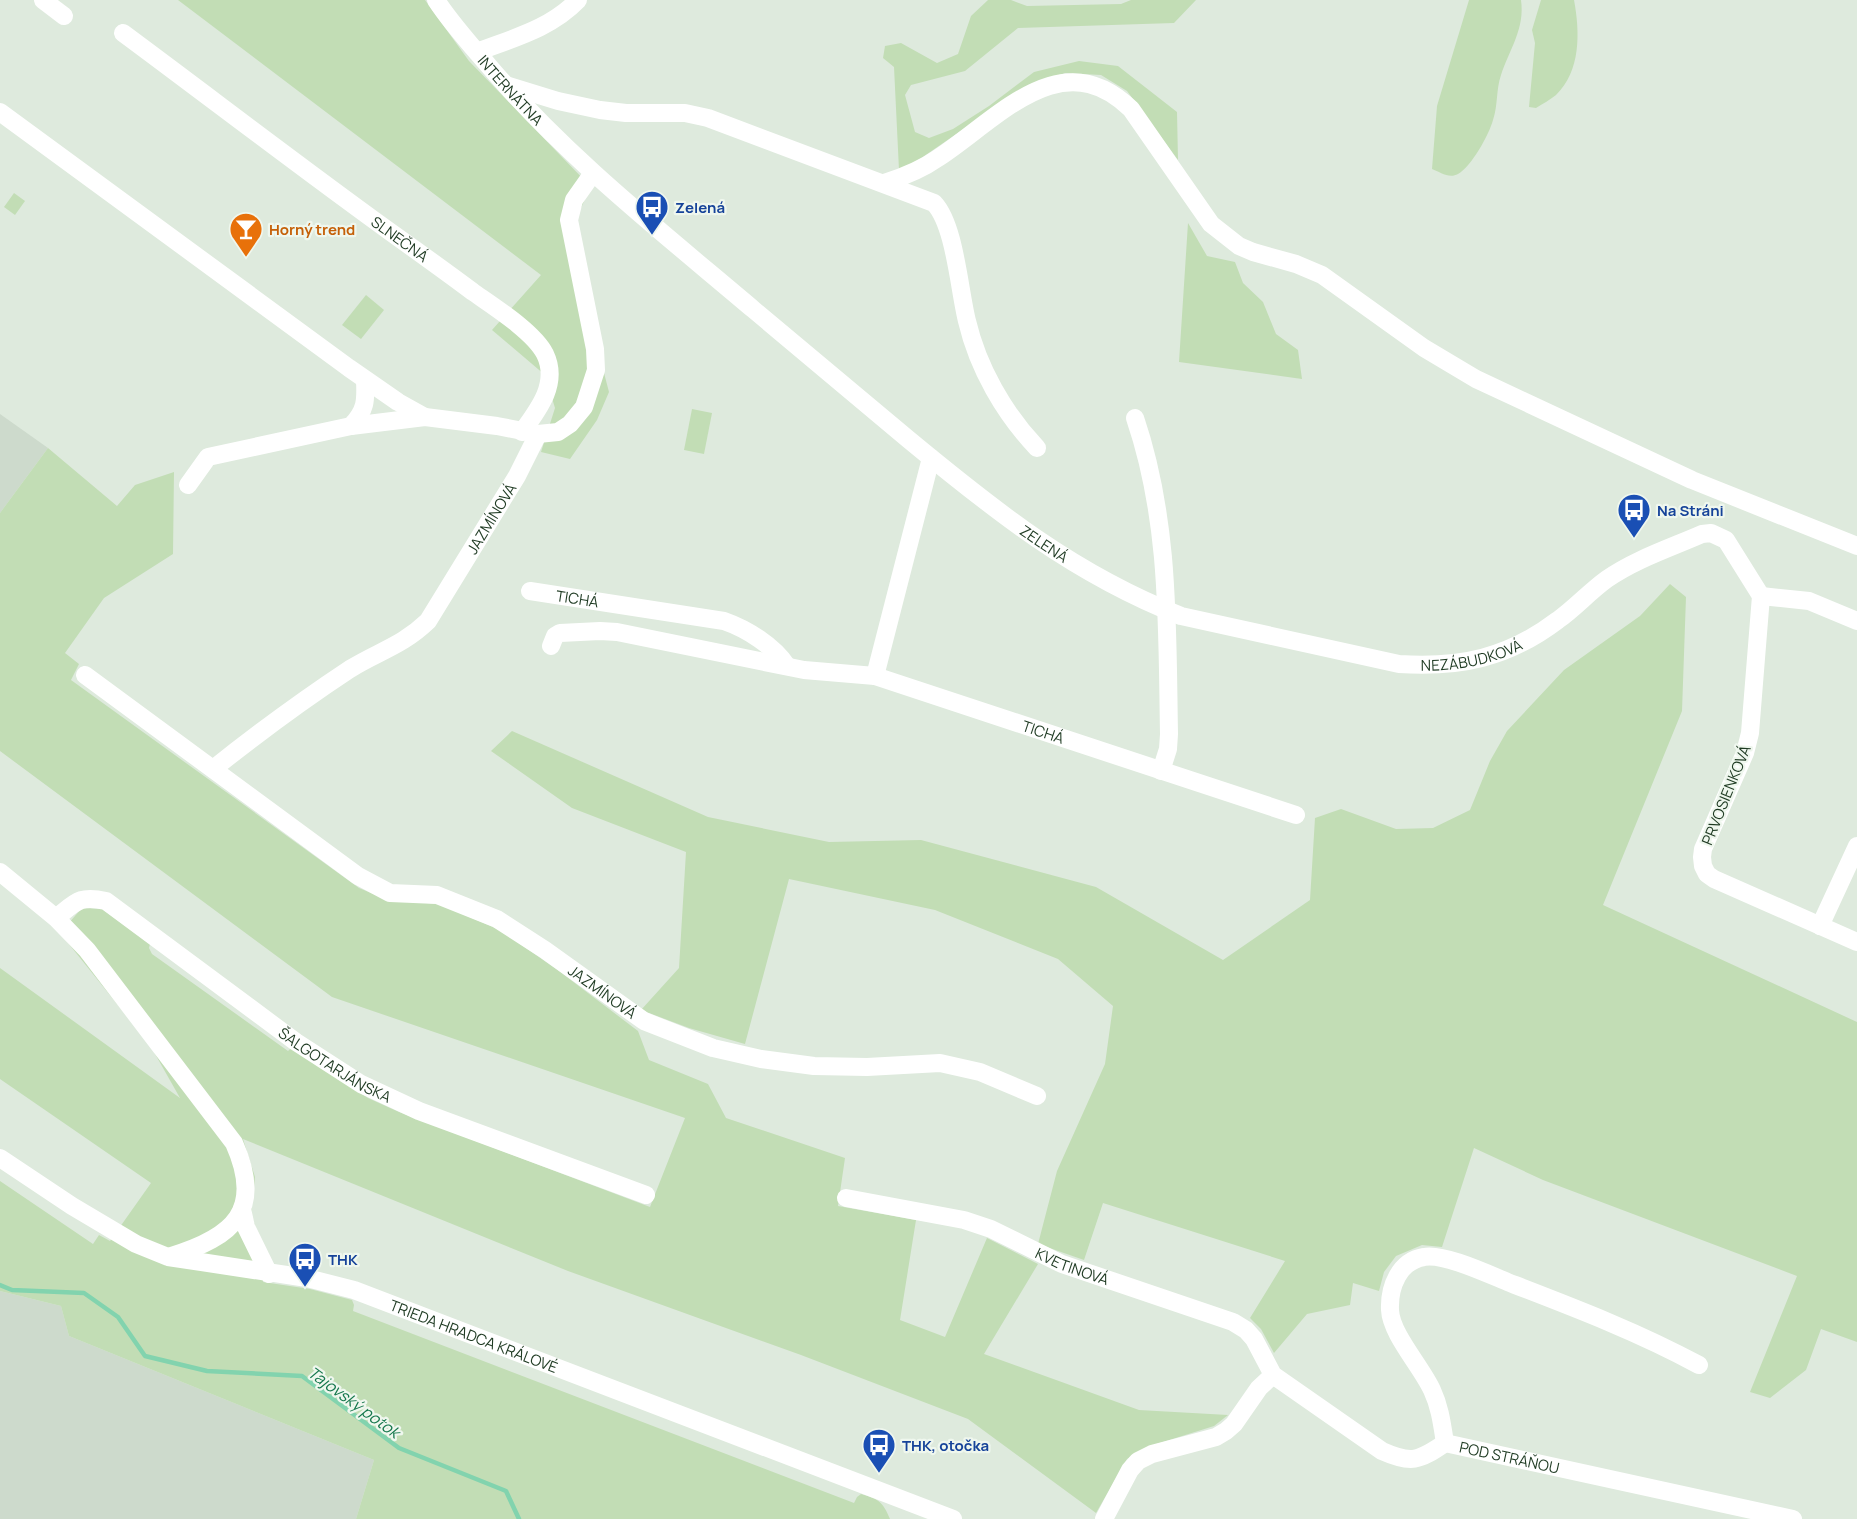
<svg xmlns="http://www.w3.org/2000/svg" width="1857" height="1519" viewBox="0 0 1857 1519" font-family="Manrope,sans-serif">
  <rect width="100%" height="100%" fill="#deeadd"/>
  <g fill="#cddacc">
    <path d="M0,414L48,448L0,513Z"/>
    <path d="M0,1291L61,1306L69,1336L374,1460L356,1519H0Z"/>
  </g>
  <g fill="#c2ddb5">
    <path d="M178,0H425L469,61L591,187L568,235L609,392L597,420L570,459L541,452L555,408L545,375L492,330L541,275Z"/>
    <path d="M988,0H1011L1027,6L1121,4L1131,0H1196L1174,23L1018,28L965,71L911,85L905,95L915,132L929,138L953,129L989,106L1034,72L1079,61L1118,66L1177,112L1178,160L1127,91L1101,75L1065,73L1028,85L914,163L899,170L894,67L883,58L885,46L901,43L937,63L958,54L971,16Z"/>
    <path d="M1469,0H1521C1525,29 1510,48 1501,75C1496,89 1498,106 1493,120C1489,135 1471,167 1458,174C1449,179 1440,172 1432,169L1437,106Z"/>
    <path d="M1541,0H1574C1580,32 1581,71 1556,95C1550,100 1542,104 1536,108L1529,107L1535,43L1532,30Z"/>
    <path d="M14,193L25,201L15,215L4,207Z"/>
    <path d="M1188,223L1207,256L1235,262L1243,283L1263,302L1276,334L1298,350L1302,379L1179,362Z"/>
    <path d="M366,295L384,310L361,339L342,325Z"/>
    <path d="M692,409L712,413L704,454L684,450Z"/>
    <path d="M48,448L117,506L135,485L174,472L173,554L104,598L65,653L79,664L71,680L359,888L388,900L439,904L500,930L559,971L638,1031L649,1060L708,1084L726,1118L845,1158L838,1206L916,1220L900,1320L945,1337L987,1238L1038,1264L984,1354L1139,1410L1228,1415L1214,1426L1147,1447L1127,1459L1096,1513L968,1419L801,1355L568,1271L243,1139L255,1177L251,1213L258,1235L269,1254L263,1282L310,1289L352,1300L354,1305L353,1311L854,1503L857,1497L861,1494C879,1499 883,1502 890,1519H356L374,1460L69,1336L61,1306L0,1291V1181L93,1244L99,1235L110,1241L151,1183L0,1079V968L180,1098L150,1045L60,933L82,908L102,909L150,944L149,948L152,954L288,1051L291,1048L368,1098L399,1112L650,1207L685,1118L332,997L0,751V513Z"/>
    <path d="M1670,584L1686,597L1682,711L1603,905L1857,1022V1342L1821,1329L1806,1370L1770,1398L1750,1392L1797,1276L1543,1180L1474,1148L1442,1247L1422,1245L1396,1256L1384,1272L1379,1291L1353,1283L1350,1305L1307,1314L1274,1353L1261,1329L1250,1318L1285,1261L1103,1203L1084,1260L1038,1244L1057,1171L1105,1064L1113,1006L1058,959L935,910L789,879L745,1044L689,1028L641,1010L679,968L686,852L572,808L491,751L512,731L708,817L829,842L921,840L1096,887L1223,960L1310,900L1315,818L1341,809L1396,829L1433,828L1470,810L1490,761L1507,731L1564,670L1640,616Z"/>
  </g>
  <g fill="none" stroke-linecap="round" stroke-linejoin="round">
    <path stroke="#82d3ae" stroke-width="4.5" d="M0,1285L12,1290L84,1293L118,1317L145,1356L207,1371L302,1376L399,1448L506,1491L519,1519"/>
    <g stroke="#fff" stroke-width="18">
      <path d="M43,0L64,16"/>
      <path id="s1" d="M436,0C451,23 470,44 488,65C566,157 662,232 754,310C805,353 856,396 908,439C995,511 1074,574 1181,616L1399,664C1460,668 1508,658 1558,620C1575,608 1589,592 1607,579C1636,559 1670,548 1702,534L1711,533L1726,540L1761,596L1750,733L1745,753L1703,849L1702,857L1703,866L1707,874L1714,879L1857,942"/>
      <path id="s2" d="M123,33C212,99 299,166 389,231C417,251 445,271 473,292C493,306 534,332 545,354C559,383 539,409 522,432"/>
      <path d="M477,52C513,38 550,29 578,0"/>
      <path d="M506,85L558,101L600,110L626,113H685L708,118L934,203C955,225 959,289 967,321C978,368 1004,413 1037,448"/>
      <path d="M0,112L349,368L398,402L425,417"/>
      <path d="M884,183C903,177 921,170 938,158C998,119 1061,41 1131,109L1211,224L1239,246L1253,252L1296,264L1322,275L1424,348L1476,379L1692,480L1857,546"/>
      <path d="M1135,418C1170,521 1167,627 1169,734L1168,749L1161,771"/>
      <path d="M351,426L425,417L497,426L538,434L558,432L570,424L584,407L596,370L595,349L569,220L574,200L593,173"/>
      <path d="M188,485L208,457L351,426C366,410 366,401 365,380"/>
      <path id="s3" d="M530,591L724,621C747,629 774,646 787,666"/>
      <path d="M1761,596L1809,601L1857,621"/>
      <path id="s4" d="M551,646L555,636L560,633L600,631L617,632L804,670L875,676L1296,815"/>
      <path id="s5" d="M85,675L358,876L390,893L437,895L497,919L545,950L644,1021L713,1048L761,1059L814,1066L867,1067L940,1063L980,1072L1037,1096"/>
      <path d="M875,676L931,458"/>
      <path id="s6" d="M213,769C257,734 303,700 350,669C379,651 402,646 428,621L517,476L538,434"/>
      <path d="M0,872L56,918L87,950L234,1143C264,1210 234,1237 171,1256"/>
      <path id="s7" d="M56,918C76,902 79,895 106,901L296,1042L361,1084L419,1111L646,1195"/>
      <path d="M1820,926L1857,846"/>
      <path id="s8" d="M0,1158L72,1206L136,1244L168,1257L307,1278L354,1290L953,1519"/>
      <path id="s9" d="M846,1198L964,1220L991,1229L1062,1264L1233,1322L1246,1330L1254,1339L1273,1375L1382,1451C1411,1464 1419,1461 1445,1443"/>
      <path d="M242,1209L246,1227L269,1274"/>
      <path d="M1445,1443C1442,1424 1440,1407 1432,1390C1421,1366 1391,1334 1390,1310C1389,1287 1399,1261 1424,1257C1444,1253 1490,1275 1510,1283C1575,1308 1638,1332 1699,1365"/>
      <path id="s10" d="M1445,1443L1793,1519"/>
      <path d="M1104,1519L1130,1470L1138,1461L1152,1454L1216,1437L1226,1431L1234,1424L1259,1388L1273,1375"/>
    </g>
  </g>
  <defs>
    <g id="bus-pin" transform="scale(1.725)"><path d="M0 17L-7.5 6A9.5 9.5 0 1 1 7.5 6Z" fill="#1a4fb4" stroke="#eff7ee"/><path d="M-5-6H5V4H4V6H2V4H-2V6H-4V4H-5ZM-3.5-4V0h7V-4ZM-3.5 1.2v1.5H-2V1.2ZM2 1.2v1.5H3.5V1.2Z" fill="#fff"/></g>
    <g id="bar-pin" transform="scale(1.725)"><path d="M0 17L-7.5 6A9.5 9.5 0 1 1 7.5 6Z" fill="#e8710a" stroke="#eff7ee"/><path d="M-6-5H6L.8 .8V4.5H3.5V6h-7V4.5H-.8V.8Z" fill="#fff"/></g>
  </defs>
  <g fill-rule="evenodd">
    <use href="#bus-pin" x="652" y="207"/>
    <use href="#bar-pin" x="246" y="229"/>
    <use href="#bus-pin" x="1634" y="510"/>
    <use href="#bus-pin" x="305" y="1259"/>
    <use href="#bus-pin" x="879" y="1445"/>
  </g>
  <g text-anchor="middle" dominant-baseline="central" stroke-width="4.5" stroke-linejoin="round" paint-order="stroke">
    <g font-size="15" fill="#1e3a22" stroke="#eff7ee">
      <text stroke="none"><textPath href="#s1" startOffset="117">INTERNÁTNA</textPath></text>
      <text stroke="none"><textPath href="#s2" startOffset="345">SLNEČNÁ</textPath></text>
      <text stroke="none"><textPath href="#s6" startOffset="382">JAZMÍNOVÁ</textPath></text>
      <text stroke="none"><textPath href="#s1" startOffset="818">ZELENÁ</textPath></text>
      <text stroke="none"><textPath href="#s3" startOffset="48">TICHÁ</textPath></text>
      <text stroke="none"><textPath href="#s1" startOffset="1270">NEZÁBUDKOVÁ</textPath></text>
      <text stroke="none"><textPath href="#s4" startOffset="513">TICHÁ</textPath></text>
      <text transform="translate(1726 795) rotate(-68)">PRVOSIENKOVÁ</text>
      <text stroke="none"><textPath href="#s5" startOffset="615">JAZMÍNOVÁ</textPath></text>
      <text stroke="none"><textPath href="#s7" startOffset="338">ŠALGOTARJÁNSKA</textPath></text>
      <text stroke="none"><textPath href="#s9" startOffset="238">KVETINOVÁ</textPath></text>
      <text stroke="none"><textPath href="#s8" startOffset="513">TRIEDA HRADCA KRÁLOVÉ</textPath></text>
      <text stroke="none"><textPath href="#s10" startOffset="66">POD STRÁŇOU</textPath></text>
    </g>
    <g font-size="15" font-weight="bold" fill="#164399" stroke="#eff7ee" text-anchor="start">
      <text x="675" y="207">Zelená</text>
      <text x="1657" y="510">Na Stráni</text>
      <text x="328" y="1259">THK</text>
      <text x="902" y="1445">THK, otočka</text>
    </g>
    <g font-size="15" font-weight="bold" fill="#c56008" stroke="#eff7ee" text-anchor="start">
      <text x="269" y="229">Horný trend</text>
    </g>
    <g font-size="16" font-style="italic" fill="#16784d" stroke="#eff7ee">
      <text transform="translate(354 1402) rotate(36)">Tajovský potok</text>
    </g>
  </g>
</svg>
